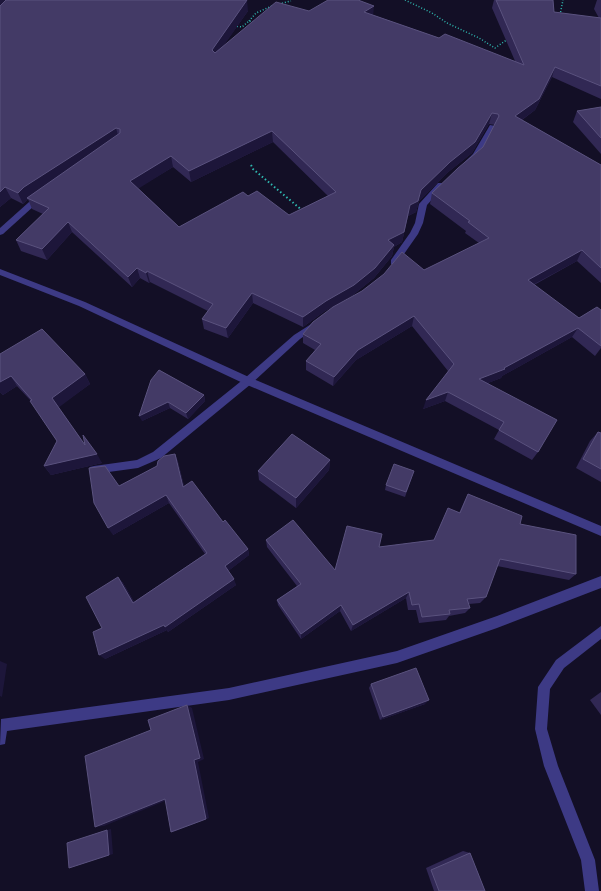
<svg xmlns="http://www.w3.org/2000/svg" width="601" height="891" viewBox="0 0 601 891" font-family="Manrope,sans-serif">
  <rect width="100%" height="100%" fill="#130f26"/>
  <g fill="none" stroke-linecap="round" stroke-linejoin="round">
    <g stroke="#2fb8b0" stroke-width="1.5" stroke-dasharray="1 2" stroke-linecap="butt">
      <path d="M405,0L432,13L447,23L479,38L495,48L508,39"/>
      <path d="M279,4L291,1"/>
      <path d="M560,15L563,0"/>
      <path d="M249,21L256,13L274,5"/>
      <path d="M234,26L242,27L249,21L255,22"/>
    </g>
    <path stroke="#2fb8b0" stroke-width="2" stroke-dasharray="1.5 2.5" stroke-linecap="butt" d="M251,165L253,169L303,211"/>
    <g fill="#3d3a85" fill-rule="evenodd">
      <path d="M490,125L495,126L480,155L472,164H466L465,162L473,154Z"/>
      <path d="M438,183H441L445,185L427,205L423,223L418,234L397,264H391V260L410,233L415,223L419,204Z"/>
      <path d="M38,194H41L45,196L3,234L0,235V228Z"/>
      <path d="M316,321L320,324L319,326L300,339L251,384L161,458L138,468L94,474L90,473L89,470L90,467L94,466L137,460L153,452L245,378L294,335Z"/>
      <path d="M601,576V588L497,628L397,663L229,700L7,731L5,744L0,745L1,719L229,688L397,651L497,616Z"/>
      <path d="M601,626V639L564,668L550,689L547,729L558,766L595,860L599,891H585L581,860L544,766L535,729L538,687L556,660Z"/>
    </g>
    <path fill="#3d3a85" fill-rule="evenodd" d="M0,269L85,302L251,378L601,526V536L245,384L79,306L0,275Z"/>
  </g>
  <g fill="#312854" fill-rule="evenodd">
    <path d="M0,0L248,11L223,46L309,11L373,15L439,38L515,61L492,8L494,0H553L554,12L599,18L594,9L597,0H601V99L552,77L535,110L522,120L601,165V283L577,261L534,285L579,318L601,310V348L595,356L572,337L502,376L501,378L488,383L538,452L532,460L494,439L499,430L445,401L423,409L448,371L412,326L356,360L333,386L306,370V361L315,350L303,343V334L424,270L479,243L465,233L466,231L430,204L432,193L483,147L495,125L489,124L472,153L447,173L419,201L416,212L408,216L402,242L394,247L392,256L374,278L353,295L325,311L303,327L253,303L228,338L204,329L202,319L208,311L150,282L149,283L140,278L132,287L72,232L47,260L21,251L16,240L43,214L32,209L28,199L23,204L11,198L0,207ZM273,142L328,196L289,215L248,196L179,227L138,188L173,167L191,182Z"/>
    <path d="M601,107V154L573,122L577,111Z"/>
    <path d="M0,354L85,374L90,384L58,407L85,445L102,463L51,475L44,466L57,441L31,401L17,386L3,395L0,392Z"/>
    <path d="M159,370L204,395L205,401L188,419L170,408L142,421Z"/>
    <path d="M598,432L601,433V482L576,468L590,441Z"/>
    <path d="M175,454L178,462L184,486L223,522L248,549L249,555L228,571L236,585L168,632L167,630L105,659L102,628L118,577L123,583L134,602L205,554L169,503L113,535L119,486L157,466Z"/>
    <path d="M330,460L329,470L296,508L259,480L258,471Z"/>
    <path d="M414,471L405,497L385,490L386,485Z"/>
    <path d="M468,494L520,524L576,574L569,580L497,566L486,597L480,603L469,604L470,608L465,613L449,616L446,620L419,623L416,610H408L406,598L351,631L340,611L301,639L278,605L277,600L297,586L267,547L266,540L335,570L379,547L434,540L448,508L459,513L464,502Z"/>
    <path d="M371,684L425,704L380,720L369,688Z"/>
    <path d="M601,692V715L590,700Z"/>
    <path d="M463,851L470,853L485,891H434L426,868Z"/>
  </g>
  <g fill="#1d163a">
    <path d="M0,0H6L0,13Z"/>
    <path d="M247,0L248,11L213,61L212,50Z"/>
    <path d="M374,6L373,17L364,12Z"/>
    <path d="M555,67L552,77L535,110L512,127L515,116Z"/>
    <path d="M492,113L489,124L472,153L447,173L419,201L416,212L408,216L402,242L394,247L392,256L374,278L353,295L325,311L303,327V317L388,240L410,205L421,190Z"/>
    <path d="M116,128L119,139L27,198L28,199L23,204L18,193L24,187Z"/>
    <path d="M272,131L273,142L191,182L189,171Z"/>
    <path d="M171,156L173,167L133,192L130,181Z"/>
    <path d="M5,187L11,198L0,207V192Z"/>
    <path d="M68,222L72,232L47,260L42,249Z"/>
    <path d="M582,250L577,261L523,290L528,280Z"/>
    <path d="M137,268L140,278L132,287L128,277Z"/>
    <path d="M147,271L150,282L149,283L146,273Z"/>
    <path d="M252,293L253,303L228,338L226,328Z"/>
    <path d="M414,316L412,326L356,360L333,386L334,377L358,350Z"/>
    <path d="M578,328L572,337L502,376L501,378L475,388L479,379L504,368Z"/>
    <path d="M85,374L90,384L58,408L52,398Z"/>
    <path d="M11,376L17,386L3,395L0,392V382Z"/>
    <path d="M448,392L445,401L423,409L426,400Z"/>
    <path d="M204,395L205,401L188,419L186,413Z"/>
    <path d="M168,402L170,408L142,421L139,416Z"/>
    <path d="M97,454L102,463L51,475L44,466Z"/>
    <path d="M175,454L178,462L186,494L183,487Z"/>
    <path d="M330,460L329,470L296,508V498Z"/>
    <path d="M166,495L169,503L113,535L108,528Z"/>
    <path d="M248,549L249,555L227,572L225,566Z"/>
    <path d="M118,577L123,583L138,608L133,603Z"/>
    <path d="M234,579L236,585L168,632L167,630L105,659L99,655Z"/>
    <path d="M409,592L406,598L351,631L353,625Z"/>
    <path d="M341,605L340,611L301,639V634Z"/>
    <path d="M0,661L7,664L2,697L0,696Z"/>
    <path d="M429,700L425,704L380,720L383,717Z"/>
    <path d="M187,705L192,708L204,759L198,762L209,818L176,831L171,832L194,760Z"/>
    <path d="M165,799H170L104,826L95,827Z"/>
    <path d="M111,829L113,854L69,868L107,830Z"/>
  </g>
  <g fill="#433a66" stroke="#5a527e" fill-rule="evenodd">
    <path d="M6,0H247L212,50L215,53L276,2L309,11L328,0H358L374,6L364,12L439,38L445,34L524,65L496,0H553L554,12L601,18V86L555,67L539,99L515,116L601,165V268L582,250L528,280L579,318L597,307L601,310V346L578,328L504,368L505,369L479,379L557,420L538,452L499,430L504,422L448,392L426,400L454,364L414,316L358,350L334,377L306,361L321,344L303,334L313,322L333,307L362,291L384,274L402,252L424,270L489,238L468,222L470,221L432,193L458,168L483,147L499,116L498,114L492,113L475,142L450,162L421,190L418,201L410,205L404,232L388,240L394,245L375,268L354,285L326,301L303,317L252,293L226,328L202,319L213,304L147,271L146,273L137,268L128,277L68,222L42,249L16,240L49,208L27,198L120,133V129L116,128L24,187L18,193L5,187L0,192V6ZM272,131L336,192L289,215L257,191L248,196L243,192L179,227L130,181L171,156L189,171Z"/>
    <path d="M601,107V138L577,111Z"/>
    <path d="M42,329L85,374L52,398L85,445L83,435L97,454L44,466L57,441L30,401L32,400L11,376L0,382V354Z"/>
    <path d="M159,370L204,395L186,413L168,402L139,416L151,380Z"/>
    <path d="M598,432L601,433V469L583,459Z"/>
    <path d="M292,434L330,460L296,498L258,471Z"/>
    <path d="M175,454L183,487L192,481L223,522L225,520L248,549L225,566L234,579L165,627L164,625L99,655L93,632L102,628L86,597L118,577L133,603L207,553L166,495L108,528L94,503L89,468L105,466L119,486L157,466L158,461L164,456Z"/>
    <path d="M394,464L414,471L406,492L386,485Z"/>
    <path d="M468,494L522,516L520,524L576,535V574L500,559L486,597L467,599L470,608L449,610L450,614L422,617L419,604L412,605L409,592L353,625L341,605L301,634L277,600L301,584L266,540L293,520L335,570L347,526L382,534L379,547L434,540L448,508L460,513Z"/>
    <path d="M416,668L429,700L383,717L371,684Z"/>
    <path d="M187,705L200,758L194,760L206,819L171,832L165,799L95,827L85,756L151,730L148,720Z"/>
    <path d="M107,830L109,855L69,868L67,843Z"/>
    <path d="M470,853L485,891H439L431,870Z"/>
  </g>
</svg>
